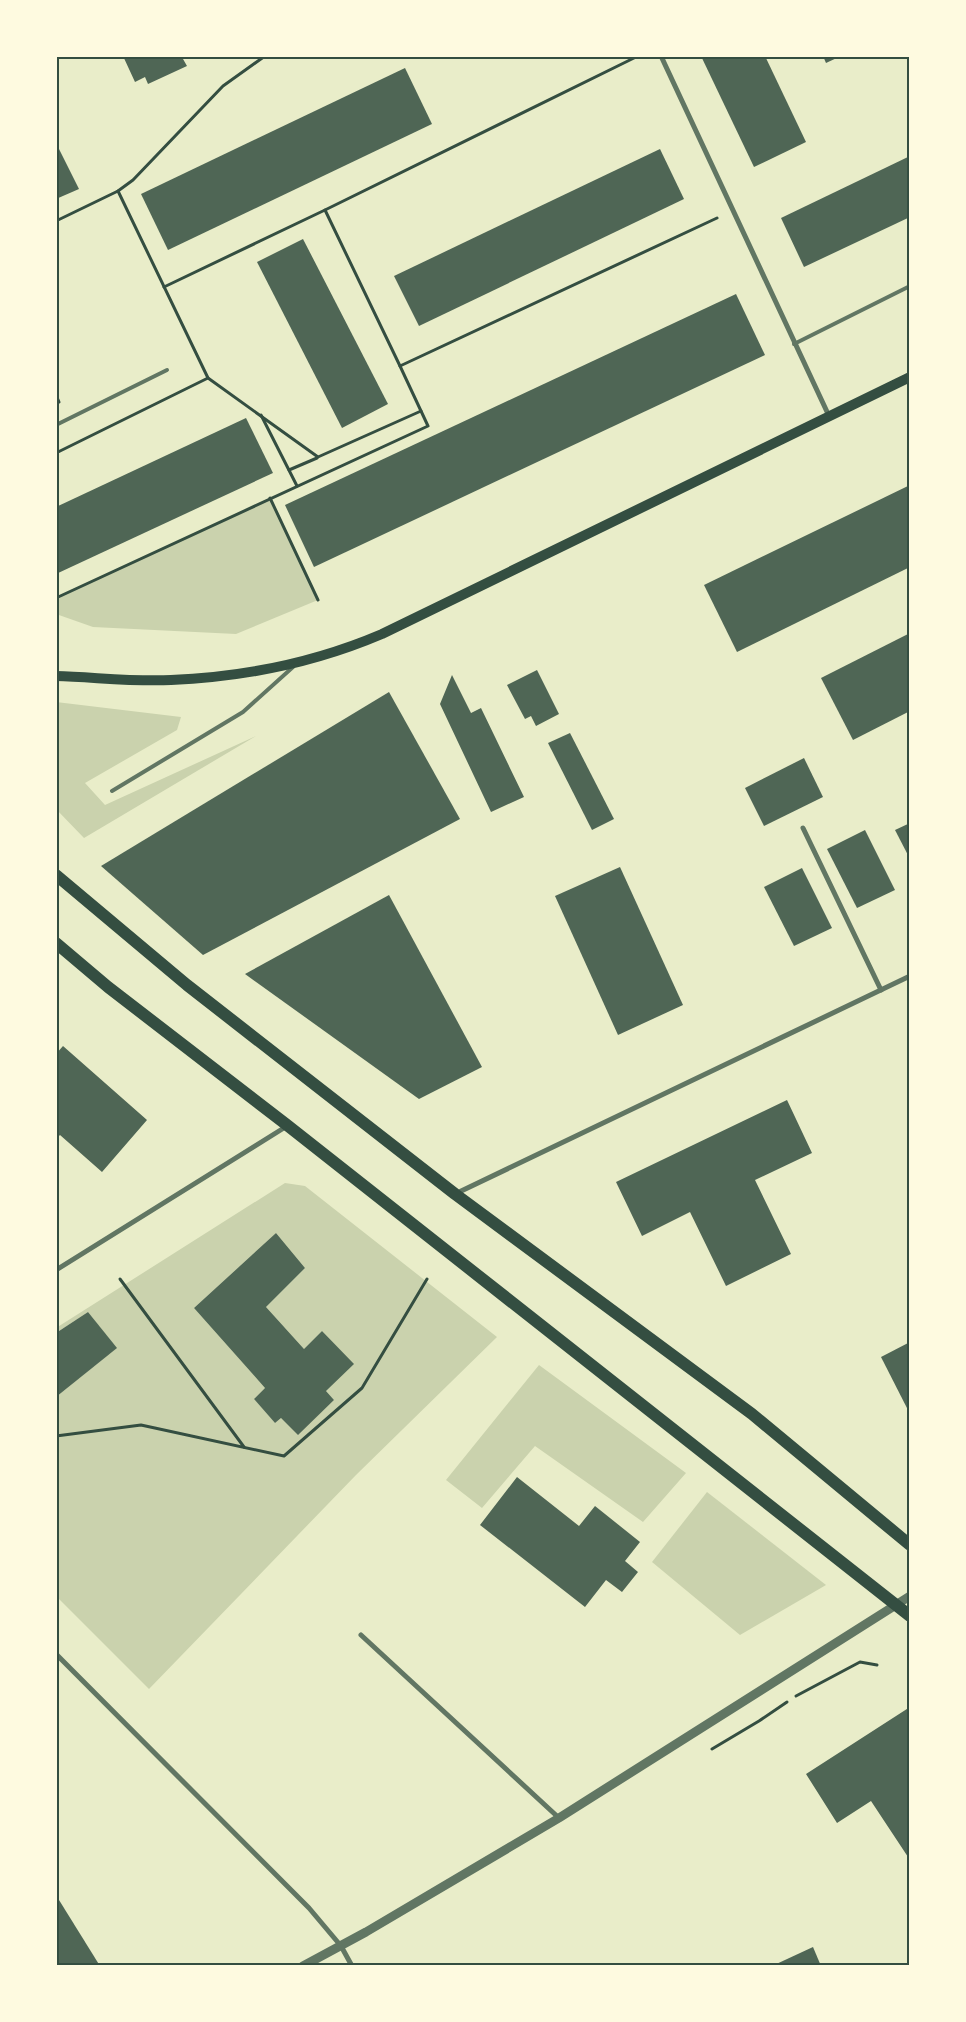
<svg xmlns="http://www.w3.org/2000/svg" width="966" height="2022" viewBox="0 0 966 2022" font-family="Manrope,sans-serif">
  <rect width="100%" height="100%" fill="#e9edc9"/>
  <g fill="#cad2ad" fill-rule="evenodd">
    <path d="M270,498L318,600L236,634L93,627L56,614V598Z"/>
    <path d="M56,702L181,717L177,730L85,783L105,805L256,736L84,838L56,809Z"/>
    <path d="M285,1183L305,1186L497,1337L356,1475L149,1689L56,1596V1397L116,1348L88,1312L56,1333V1328ZM276,1233L305,1268L266,1307L304,1349L322,1331L353,1364L326,1391L334,1400L298,1434L281,1418L275,1423L254,1399L265,1388L194,1308Z"/>
    <path d="M539,1365L686,1473L643,1522L535,1446L482,1508L446,1480Z"/>
    <path d="M707,1492L826,1585L740,1635L652,1562Z"/>
  </g>
  <g fill="#4f6655">
    <path d="M123,56H188L183,59L187,66L148,84L145,77L135,82Z"/>
    <path d="M701,56H765L806,142L754,167Z"/>
    <path d="M823,56H841L826,63Z"/>
    <path d="M405,68L432,124L168,250L141,194Z"/>
    <path d="M56,143L79,189L56,199Z"/>
    <path d="M660,149L684,199L419,326L394,276Z"/>
    <path d="M910,156V217L804,267L781,218Z"/>
    <path d="M303,239L388,404L342,428L257,262Z"/>
    <path d="M736,294L765,355L314,567L285,505Z"/>
    <path d="M246,418L273,473L56,574V507Z"/>
    <path d="M910,485V567L737,652L704,585Z"/>
    <path d="M910,633V711L853,740L821,678Z"/>
    <path d="M537,670L559,714L536,726L531,716L525,719L507,685Z"/>
    <path d="M452,675L471,713L481,708L524,797L491,812L440,704Z"/>
    <path d="M389,692L460,819L203,955L101,866Z"/>
    <path d="M570,733L614,819L592,830L548,743Z"/>
    <path d="M804,758L823,797L764,826L745,788Z"/>
    <path d="M910,823V859L895,830Z"/>
    <path d="M865,830L895,890L857,908L827,849Z"/>
    <path d="M620,867L683,1005L618,1035L555,896Z"/>
    <path d="M802,868L832,928L794,946L764,887Z"/>
    <path d="M389,895L482,1067L419,1099L245,974Z"/>
    <path d="M63,1046L147,1120L102,1172L60,1135L56,1139V1054Z"/>
    <path d="M787,1100L812,1153L755,1180L791,1254L726,1286L690,1212L642,1236L616,1182Z"/>
    <path d="M276,1233L305,1268L266,1307L304,1349L322,1331L354,1364L326,1391L334,1400L298,1435L281,1418L275,1423L254,1399L265,1388L194,1308Z"/>
    <path d="M88,1312L117,1348L56,1397V1333Z"/>
    <path d="M910,1342V1414L881,1357Z"/>
    <path d="M517,1477L579,1526L595,1506L640,1542L625,1561L638,1572L622,1592L606,1580L585,1607L480,1525Z"/>
    <path d="M910,1707V1860L871,1801L837,1823L806,1774Z"/>
    <path d="M59,1900L100,1966H56V1901Z"/>
    <path d="M813,1947L821,1966H772Z"/>
  </g>
  <g fill="none" stroke-linecap="round" stroke-linejoin="round">
    <g stroke="#344e41" stroke-width="3">
      <path d="M118,191L133,180L223,86L265,56"/>
      <path d="M56,221L118,191L208,378L318,457L421,411"/>
      <path d="M164,287L325,210"/>
      <path d="M400,366L325,210L638,56"/>
      <path d="M56,395L59,402"/>
      <path d="M261,415L297,486"/>
      <path d="M56,453L208,378"/>
      <path d="M289,470L317,458"/>
      <path d="M270,498L318,600"/>
      <path d="M56,598L428,426L400,366L717,218"/>
      <path d="M120,1279L244,1447"/>
      <path d="M56,1436L141,1425L284,1456L362,1388L427,1279"/>
      <path d="M796,1696L860,1662L877,1665"/>
      <path d="M712,1749L759,1721L787,1702"/>
    </g>
    <g stroke="#617663" stroke-width="4">
      <path d="M794,344L910,286"/>
      <path d="M56,425L167,370"/>
      <path d="M112,791L243,712L293,667"/>
    </g>
    <g stroke="#617663" stroke-width="5">
      <path d="M661,56L829,416"/>
      <path d="M803,828L881,990"/>
      <path d="M457,1193L910,976"/>
      <path d="M56,1270L287,1126"/>
      <path d="M361,1635L559,1818"/>
      <path d="M56,1654L309,1908L341,1946L352,1966"/>
    </g>
    <path stroke="#617663" stroke-width="9" d="M303,1966L366,1932L559,1818L910,1596"/>
    <path stroke="#344e41" stroke-width="10" d="M56,676C94,677 133,682 171,680C245,677 314,663 382,634L910,377"/>
    <g stroke="#344e41" stroke-width="12">
      <path d="M56,875L187,985L455,1194L752,1414L910,1545"/>
      <path d="M56,943L108,987L287,1125L910,1616"/>
    </g>
  </g>
  <rect width="966" height="2022" fill="none" stroke="#fefae0" stroke-width="115"/>
  <rect x="58" y="58" width="850" height="1906" fill="none" stroke="#344e41" stroke-width="2"/>
</svg>
